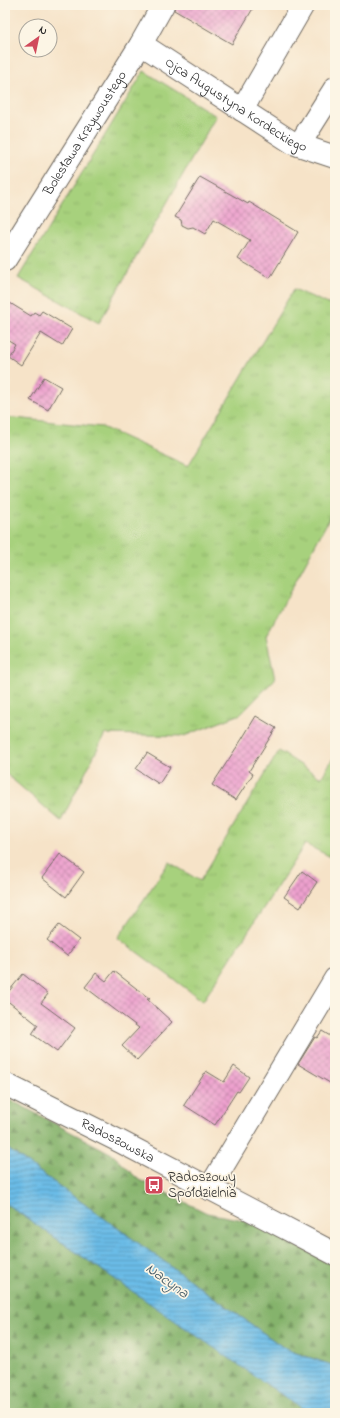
<svg xmlns="http://www.w3.org/2000/svg" width="340" height="1418" viewBox="0 0 340 1418" font-family="'Indie Flower',sans-serif">
  <defs>
    <pattern id="grass-tufts" width="24" height="20" patternUnits="userSpaceOnUse"><rect width="24" height="20" fill="#a7d17d"/><path d="M3 7l-1-3M5 7V3M7 7l1-3M15 17l-1-3M17 17v-4M19 17l1-3" fill="none" stroke="#90b46c"/></pattern>
    <pattern id="forest-firs" width="22" height="20" patternUnits="userSpaceOnUse"><rect width="22" height="20" fill="#85b36c"/><path d="M5 1l3.5 6h-7zM16 11l3.5 6h-7z" fill="#6d9259"/></pattern>
    <pattern id="water-rules" width="6" height="5" patternUnits="userSpaceOnUse"><rect width="6" height="5" fill="#6bbce7"/><path d="M0 2.5h6" fill="none" stroke="#5899bb"/></pattern>
    <pattern id="building-cross-hatch" width="8" height="8" patternUnits="userSpaceOnUse"><rect width="8" height="8" fill="#eda0ce"/><path d="M0 0l8 8M0 8l8-8" fill="none" stroke="#c083a7"/></pattern>
  </defs>
  <rect width="100%" height="100%" fill="#fcf5e5"/>
  <filter id="ink" filterUnits="userSpaceOnUse"><feTurbulence type="fractalNoise" baseFrequency=".025" numOctaves="2"/><feDisplacementMap in="SourceGraphic" scale="8" xChannelSelector="R" yChannelSelector="G"/><feConvolveMatrix kernelMatrix="1 2 1 2 8 2 1 2 1" color-interpolation-filters="sRGB"/></filter>
  <filter id="wash" filterUnits="userSpaceOnUse"><feTurbulence type="fractalNoise" baseFrequency=".012" numOctaves="4" result="noise"/><feDisplacementMap in="SourceGraphic" scale="16" xChannelSelector="R" yChannelSelector="G"/><feGaussianBlur stdDeviation="0.9" result="paint"/><feColorMatrix in="noise" values="0 0 0 0 0 0 0 0 0 0 0 0 0 0 0 0 0 1.4 0 .05"/><feComposite in="paint" operator="in"/></filter>
  <g filter="url(#wash)">
    <rect width="100%" height="100%" fill="#f6e3c8"/>
    <g fill="url(#grass-tufts)" stroke="#697e54">
      <path d="M144,71L216,116L99,323L18,278Z"/>
      <path d="M294,289L335,307V508L266,636L275,679L241,714L184,736L105,734L61,821L5,773V417L102,427L188,466Z"/>
      <path d="M279,751L321,778L335,755V859L305,844L203,1001L118,938L169,862L200,881Z"/>
    </g>
    <g fill="url(#forest-firs)" stroke="#586f4c">
      <path d="M5,1097L112,1154L138,1179L207,1213L249,1221L335,1265V1366L287,1350L5,1147Z"/>
      <path d="M5,1203L272,1387L308,1413H8L5,1410Z"/>
    </g>
    <path fill="url(#water-rules)" stroke="#4b7489" d="M5,1147L287,1350L335,1366V1413H308L5,1203Z"/>
    <g id="blocks">
      <g fill="url(#building-cross-hatch)">
        <path d="M175,5H255L232,44L174,10Z"/>
        <path d="M200,177L248,204L249,202L298,232L270,278L238,259L250,240L214,219L205,234L193,227L188,228L182,225L181,220L175,217Z"/>
        <path d="M5,300L31,316L34,312L39,315L42,311L72,329L62,346L41,333L21,365L8,356L15,344L5,338Z"/>
        <path d="M44,377L61,387L48,410L30,400Z"/>
        <path d="M256,716L276,728L249,771L253,774L236,800L212,785L242,739Z"/>
        <path d="M147,753L170,767L159,784L136,769Z"/>
        <path d="M60,854L84,872L66,897L42,878Z"/>
        <path d="M302,871L317,882L300,908L284,897Z"/>
        <path d="M59,925L79,940L67,956L47,940Z"/>
        <path d="M114,971L150,999H147L172,1022L137,1060L122,1046L139,1028L85,987L96,973L106,981Z"/>
        <path d="M23,974L48,994L41,1003L75,1028L57,1052L32,1034L38,1025L5,999V996Z"/>
        <path d="M322,1031L335,1039V1086L298,1064L315,1037L317,1038Z"/>
        <path d="M234,1066L249,1077L239,1092L237,1091L215,1125L184,1105L206,1071L224,1082Z"/>
      </g>
    </g>
  </g>
  <g filter="url(#ink)">
    <use href="#blocks" fill-opacity="0" stroke="#726b62" stroke-width="1"/>
    <g fill="none" stroke-linecap="round" stroke-linejoin="round">
      <g stroke="#726b62" stroke-width="24">
        <g id="minor">
          <path id="s1" d="M141,44L293,143L335,157"/>
          <path d="M242,110L303,5"/>
          <path d="M299,145L335,88"/>
          <path id="s2" d="M5,260L141,44L163,5"/>
          <path id="s3" d="M5,1084L121,1142L335,1254"/>
          <path d="M209,1189L335,979"/>
        </g>
      </g>
      <use href="#minor" stroke="#fff" stroke-width="22"/>
    </g>
  </g>
  <defs>
    <g id="bus-square" transform="scale(1)"><rect x="-9" y="-9" width="18" height="18" rx="4" fill="#d1495b" stroke="#fcf5e5"/><path d="M-5-6H5V4H4V6H2V4H-2V6H-4V4H-5ZM-3.5-4V0h7V-4ZM-3.5 1.2v1.5H-2V1.2ZM2 1.2v1.5H3.5V1.2Z" fill="#fff"/></g>
  </defs>
  <g fill-rule="evenodd">
    <use href="#bus-square" x="154" y="1185"/>
  </g>
  <g text-anchor="middle" dominant-baseline="central" stroke-width="3.5" stroke-linejoin="round" paint-order="stroke">
    <g font-size="14" fill="#2b2b2b" stroke="#fcf5e5">
      <text stroke="none"><textPath href="#s1" startOffset="113">Ojca Augustyna Kordeckiego</textPath></text>
      <text stroke="none"><textPath href="#s2" startOffset="150">Bolesława Krzywoustego</textPath></text>
      <text stroke="none"><textPath href="#s3" startOffset="126">Radoszowska</textPath></text>
    </g>
    <g font-size="14" fill="#2b2b2b" stroke="#fcf5e5" text-anchor="start">
      <text x="168" y="1177">Radoszowy<tspan x="168" dy="16">Spółdzielnia</tspan></text>
    </g>
    <g font-size="15" font-style="italic" fill="#3e5663" stroke="#fcf5e5">
      <text transform="translate(167 1281) rotate(36)">Nacyna</text>
    </g>
  </g>
  <rect width="340" height="1418" fill="none" stroke="#fcf5e5" stroke-width="20"/>
  <g transform="translate(38 38) rotate(33)"><circle r="19" fill="#fcf5e5" stroke="#a8a49b"/>
  <path d="M0-3L7 15L0 10L-7 15Z" fill="#d1495b"/>
  <text y="-6" font-size="11" font-weight="bold" text-anchor="middle" fill="#2b2b2b">N</text>
  </g>
</svg>
